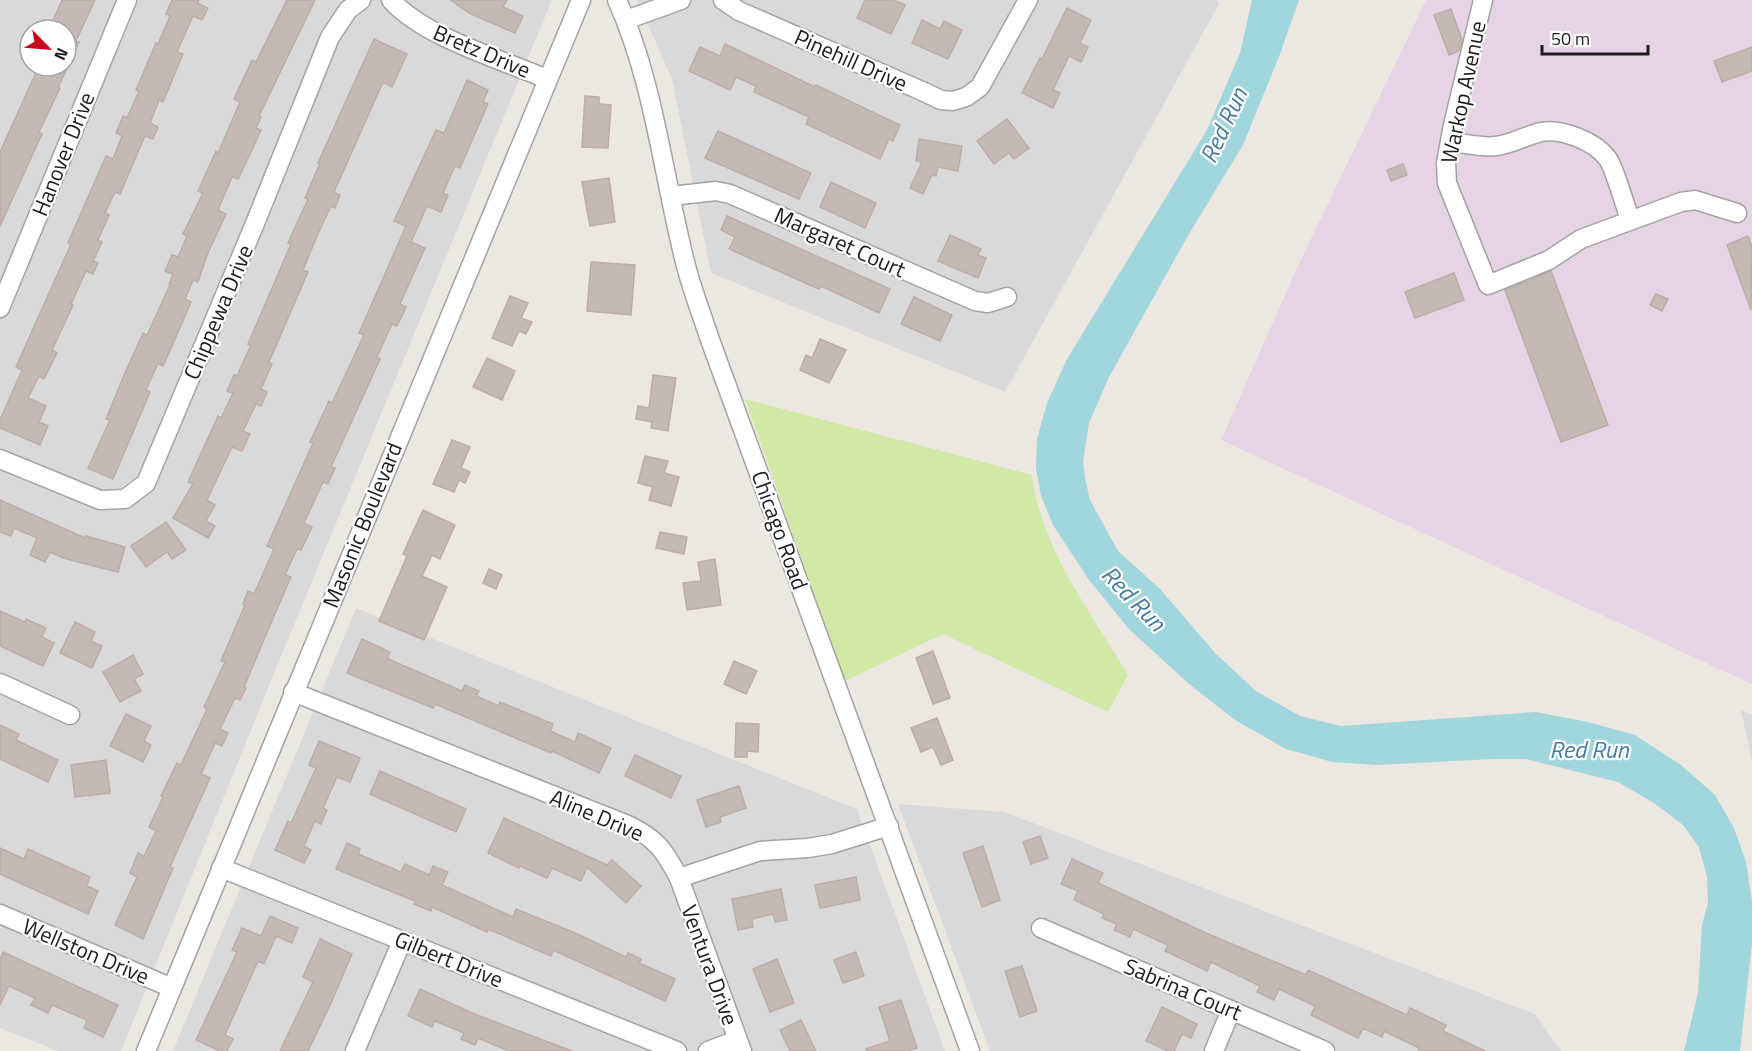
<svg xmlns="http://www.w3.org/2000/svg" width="1752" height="1051" viewBox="0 0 1752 1051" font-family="'Titillium Web',sans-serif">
  <rect width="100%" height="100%" fill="#ede7e1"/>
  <g fill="#dad9d9" fill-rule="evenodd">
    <path d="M0,0H552L268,688L121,1051H58L0,1028ZM30,30H66V66H30Z"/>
    <path d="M637,0H1217L1219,4L1005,392L711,273L672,79Z"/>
    <path d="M356,608L857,809L945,1051H173Z"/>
    <path d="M1741,710L1752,715V761Z"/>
    <path d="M898,804L1004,812L1535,1014L1561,1051H990Z"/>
  </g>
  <path fill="#e7d3e6" d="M1426,0H1752V684L1221,440L1296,270Z"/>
  <path fill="#d0e9a6" d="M745,399L1032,475C1041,549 1091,612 1128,675L1108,712L943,634L845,681Z"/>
  <path fill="#a1d7dc" d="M1252,0H1299L1280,54L1243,145L1186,239L1108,379L1089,423L1083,461L1085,478L1090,500L1118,551L1160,589L1216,654L1256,691L1300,716L1341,726L1536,712L1588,722L1635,735L1681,765L1715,795L1734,828L1746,862L1752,901V943L1740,1051H1684L1698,993L1702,925L1708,902L1707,877L1699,847L1683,825L1654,803L1618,782L1526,759H1493L1377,765L1332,762L1286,749L1235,720L1189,684L1129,629L1089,580L1053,525L1041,496L1036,468L1037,439L1047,403L1067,359L1207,130L1240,53Z"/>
  <g fill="#c5b9b5" stroke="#bfaca4" stroke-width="1.5">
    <path d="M62,0H95L76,41L79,42L58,88H60L39,132L42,134L0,226V152L39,66H66V30H51L53,26L51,25Z"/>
    <path d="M172,0H199L197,3L208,8L202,20L193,16L177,52L183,54L163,102L159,100L150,123L158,127L153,139L145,136L120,194L115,192L105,213L109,215L98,240L102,242L93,261L98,263L93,274L86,271L71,304L73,305L52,350L57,353L44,379L39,376L28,398L46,406L39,422L48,426L40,445L0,428V420L22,370L16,367L71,244L68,243L106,156L113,159L122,136L116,133L123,116L127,118L139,91L136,90L156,43L158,44L170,16L166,14Z"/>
    <path d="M287,0H315L259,116L261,117L256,128L261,130L253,148L238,179L232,177L218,210L226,214L207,255L198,282L193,280L185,299L191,302L172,346L163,366L158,363L146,390L150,392L113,479L88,468L110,420L106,419L125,373L143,333L147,335L170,285L169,284L173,274L165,271L172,255L178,257L187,236L183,234L203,193L198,191L216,151L218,153L240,102L234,99L252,60L256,62Z"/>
    <path d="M451,0H507L503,7L523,16L515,33L469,13Z"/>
    <path d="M865,0H893L905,5L891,34L857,18Z"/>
    <path d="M1067,8L1091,20L1080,43L1088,47L1081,62L1069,56L1053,90L1060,93L1053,108L1022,93L1040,58L1042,59Z"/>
    <path d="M1451,9L1462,40L1459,51L1449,55L1434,15Z"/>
    <path d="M922,20L940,29L944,21L962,30L948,59L912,43Z"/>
    <path d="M374,39L407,54L392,87L383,82L334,192L340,195L335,208L331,206L317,236L303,270L308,272L269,362L272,364L261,389L267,392L261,406L256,404L243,431L250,434L242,451L232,447L207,500L215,505L206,521L215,526L208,538L173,518L193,484L188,482L218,416L221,418L233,393L227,391L234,375L237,376L251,345L248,344L291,244L288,243L308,199L305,198L320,163H318Z"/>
    <path d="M725,44L815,87L816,85L900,125L893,141L889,139L880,159L806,124L809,117L754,92L756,86L736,77L730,90L689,71L700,47L720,56Z"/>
    <path d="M1752,47V71L1722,82L1714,61Z"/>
    <path d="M467,80L488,90L483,102L488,104L460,168L455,166L443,193L448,195L441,212L427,206L411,242L425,248L400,304L406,307L397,326L392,324L377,357L380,359L331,467L335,468L328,484L323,482L304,523L312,527L301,550L297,549L285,575L291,577L268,630L244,687L246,688L240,700L235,698L220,729L228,733L222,746L215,743L201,774L210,778L170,867L173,868L143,939L115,925L137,877L130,873L138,853L144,856L156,831L149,827L163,797L161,796L177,763L181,765L207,709L204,707L225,662L221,661L245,605L243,604L248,591L254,594L274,549L267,546L313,443L310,442L329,401L332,403L364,335L359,333L406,226L394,221L436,130L444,133Z"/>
    <path d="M585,96L599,97V104L611,105L608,148L582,147Z"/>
    <path d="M1007,119L1029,148L1014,159L1009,153L994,164L977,141Z"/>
    <path d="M718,131L811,173L799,199L705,158Z"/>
    <path d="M919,139L962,146L958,171L938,167L936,176L932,175L923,194L910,188L922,162L916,161Z"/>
    <path d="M1403,164L1407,175L1391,181L1387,170Z"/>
    <path d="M609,178L615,222L590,226L582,182Z"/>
    <path d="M831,182L876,203L865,228L820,207Z"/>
    <path d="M727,216L890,289L879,313L821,286L819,289L729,249L735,237L721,230Z"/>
    <path d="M950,235L981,249L978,255L986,258L978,278L938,261Z"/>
    <path d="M1748,236L1752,247L1751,310L1727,245Z"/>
    <path d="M591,262L635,265L631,315L587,311Z"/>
    <path d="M1551,271L1608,425L1561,442L1505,290Z"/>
    <path d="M1454,273L1464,300L1415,318L1405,292Z"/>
    <path d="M1656,294L1668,299L1662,311L1650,305Z"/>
    <path d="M510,296L528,303L521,318L532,322L526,334L519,331L512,346L492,338Z"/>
    <path d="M914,297L952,315L940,341L901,324Z"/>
    <path d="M820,339L846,350L829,383L800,370L806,355L812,358Z"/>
    <path d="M487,358L515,371L502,400L473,387Z"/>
    <path d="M653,375L676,378L668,431L651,428L652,422L636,419L638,406L649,408Z"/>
    <path d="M452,440L470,447L461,468L470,472L465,483L459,480L454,492L433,484Z"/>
    <path d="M645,456L668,461L664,473L679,477L671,506L649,500L653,487L638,483Z"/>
    <path d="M0,500L85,538L86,536L125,547L118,572L63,558L50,552L45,562L30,555L37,538L14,528L11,536L0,532Z"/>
    <path d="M423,510L455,525L440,559L432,555L422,576L447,587L424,640L379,621L407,556L403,554Z"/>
    <path d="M166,522L186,550L172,559L167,552L146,567L131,546Z"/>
    <path d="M660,532L687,537L684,554L656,548Z"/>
    <path d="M715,559L721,605L687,610L683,583L701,581L698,562Z"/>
    <path d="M489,569L502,575L496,589L483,583Z"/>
    <path d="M0,611L25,622L26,619L46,628L42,637L54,643L43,666L0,646Z"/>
    <path d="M75,622L95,632L91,641L102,646L92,668L60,653Z"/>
    <path d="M362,639L390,652L387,658L393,661L462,691L465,685L479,691L476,696L499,706L500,702L553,724L550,731L575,742L578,733L611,748L599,773L552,751L551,753L435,704L433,708L347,673Z"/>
    <path d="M933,651L950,698L933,704L916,658Z"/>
    <path d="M133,655L143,674L134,679L141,691L120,702L103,672Z"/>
    <path d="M734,661L757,671L746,694L724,684Z"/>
    <path d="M126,714L151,726L144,741L151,745L143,762L110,746Z"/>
    <path d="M937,718L953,760L941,765L933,747L921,752L911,728Z"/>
    <path d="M736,723L759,724L758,752L747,751V757H735Z"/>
    <path d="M0,725L19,734L16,740L58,760L48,782L0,759Z"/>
    <path d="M319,741L360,758L350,782L337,777L323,808L327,810L321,824L315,821L304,846L311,850L304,863L275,850L288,821L291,823L316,768L309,765Z"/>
    <path d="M635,755L681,776L671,798L625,776Z"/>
    <path d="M106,760L110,793L75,797L71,765Z"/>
    <path d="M380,771L466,809L456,832L370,794Z"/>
    <path d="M739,786L746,808L720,817L721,822L706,827L697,800Z"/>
    <path d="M504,818L607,865L612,860L641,886L626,903L587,867L581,881L552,868L547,878L520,866L519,868L488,853Z"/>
    <path d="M1040,836L1048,858L1031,864L1023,842Z"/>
    <path d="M347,843L360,849L358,854L401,872L405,864L429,875L433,866L448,872L442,885L513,917L516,909L573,932L626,957L628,953L641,959L639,963L675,979L665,1001L553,950L551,956L488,929L487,932L432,907L431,911L414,904L415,901L336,869Z"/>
    <path d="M983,846L1000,900L982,907L963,853Z"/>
    <path d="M0,848L24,859L28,849L90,877L87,886L98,891L88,914L0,874Z"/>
    <path d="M1072,859L1103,873L1098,883L1206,933L1306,975L1308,970L1407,1015L1410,1008L1446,1025L1443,1031L1485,1051H1418L1419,1048L1384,1031L1382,1037L1363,1028L1358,1038L1311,1015L1315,1006L1279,989L1274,1000L1257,992L1260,986L1211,962L1207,971L1165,951L1168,945L1133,929L1130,937L1114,930L1117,924L1102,918L1104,914L1074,900L1078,891L1061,884Z"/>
    <path d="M856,877L860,900L820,908L815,885Z"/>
    <path d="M781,889L787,920L775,922L773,914L752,919L753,927L738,930L732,899Z"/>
    <path d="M270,916L298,928L292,943L276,936L264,964L258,961L225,1035L233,1039L227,1051H220L196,1040L237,952L232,950L242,928L261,936Z"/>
    <path d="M320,939L352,954L331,1003L308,1051H280L313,982L303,977Z"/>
    <path d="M3,952L118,1005L103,1037L84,1028L87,1020L52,1005L48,1013L31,1005L35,998L9,986L0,1005V960Z"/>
    <path d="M856,952L864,976L843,983L834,960Z"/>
    <path d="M777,959L794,1003L770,1012L753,969Z"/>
    <path d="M1022,966L1037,1011L1020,1017L1005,971Z"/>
    <path d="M420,989L472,1013L572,1051H509L478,1038L475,1045L461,1039L464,1033L435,1021L432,1027L408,1016Z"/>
    <path d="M901,1000L917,1048L907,1051H867L866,1049L890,1041L879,1007Z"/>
    <path d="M1162,1007L1197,1024L1191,1038L1182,1034L1174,1051H1168L1146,1041Z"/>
    <path d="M801,1020L816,1051H790L780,1030Z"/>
  </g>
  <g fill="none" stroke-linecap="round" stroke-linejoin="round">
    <g stroke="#a3a3a3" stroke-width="21">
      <g id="minor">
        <path d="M391,0C424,37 500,59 547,79"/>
        <path d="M617,0C654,82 663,175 685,262C691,287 701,312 709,337L970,1051"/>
        <path d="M723,0L739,11L922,91L941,100L953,101L966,97L980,87L1028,0"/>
        <path d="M1483,0L1453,125L1446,163L1447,183L1488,285L1549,260L1581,239L1681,202L1695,200L1737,213"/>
        <path d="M626,20L681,0"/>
        <path d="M1450,142C1465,143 1481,148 1496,146C1512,144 1525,136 1541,132C1561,128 1595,141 1608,159C1615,170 1625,205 1630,220"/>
        <path d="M671,196L716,191L730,194L975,301L988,303L1007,297"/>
        <path d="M0,308L127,0"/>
        <path d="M0,459L100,500L125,499L146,483L256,221L330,37L348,10L361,0"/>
        <path d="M0,683L70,715"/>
        <path d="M293,692L628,825C657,839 664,850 679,878L742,1051"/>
        <path d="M221,868L677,1051"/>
        <path d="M679,878L760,851L808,848L832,844L889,826"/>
        <path d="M0,914L172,988"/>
        <path d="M1041,928L1325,1051"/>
        <path d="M146,1051L581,0"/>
        <path d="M355,1051L402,941"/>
        <path d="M708,1051L737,1040"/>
        <path d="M1214,1051L1231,1010"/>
      </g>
    </g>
    <use href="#minor" stroke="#fff" stroke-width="18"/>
  </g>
  <g text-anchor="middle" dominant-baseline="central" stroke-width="4.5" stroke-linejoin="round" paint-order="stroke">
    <g font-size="22" fill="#1c1c1c" stroke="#fff">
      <text transform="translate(482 51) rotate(23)">Bretz Drive</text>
      <text transform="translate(851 60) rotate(24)">Pinehill Drive</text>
      <text transform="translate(1463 92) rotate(-78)">Warkop Avenue</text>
      <text transform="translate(63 154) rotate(-68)">Hanover Drive</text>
      <text transform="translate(840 242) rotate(24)">Margaret Court</text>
      <text transform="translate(218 312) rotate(-67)">Chippewa Drive</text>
      <text transform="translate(362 525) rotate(-68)">Masonic Boulevard</text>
      <text transform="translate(780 530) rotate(70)">Chicago Road</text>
      <text transform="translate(597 815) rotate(23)">Aline Drive</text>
      <text transform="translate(86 951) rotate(23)">Wellston Drive</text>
      <text transform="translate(449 959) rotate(22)">Gilbert Drive</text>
      <text transform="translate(710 965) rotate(70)">Ventura Drive</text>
      <text transform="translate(1183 989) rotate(23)">Sabrina Court</text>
    </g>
    <g font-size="24" font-style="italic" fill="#437b9c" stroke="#fff">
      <text transform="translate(1223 125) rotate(-65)">Red Run</text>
      <text transform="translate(1134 598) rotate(46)">Red Run</text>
      <text x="1589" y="749">Red Run</text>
    </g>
  </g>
  <g transform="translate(48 48) rotate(115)"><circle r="28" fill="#ffffff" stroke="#a4a4a4" stroke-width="1.5"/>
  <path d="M0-4.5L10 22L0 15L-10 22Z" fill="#c7001c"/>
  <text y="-9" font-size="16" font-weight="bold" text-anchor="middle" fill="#1c1c1c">N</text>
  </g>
  <path d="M1542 45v9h106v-9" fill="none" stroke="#1c1c1c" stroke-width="3"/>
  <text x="1551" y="45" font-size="18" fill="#1c1c1c" stroke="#ffffff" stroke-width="4.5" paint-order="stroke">50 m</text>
</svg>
